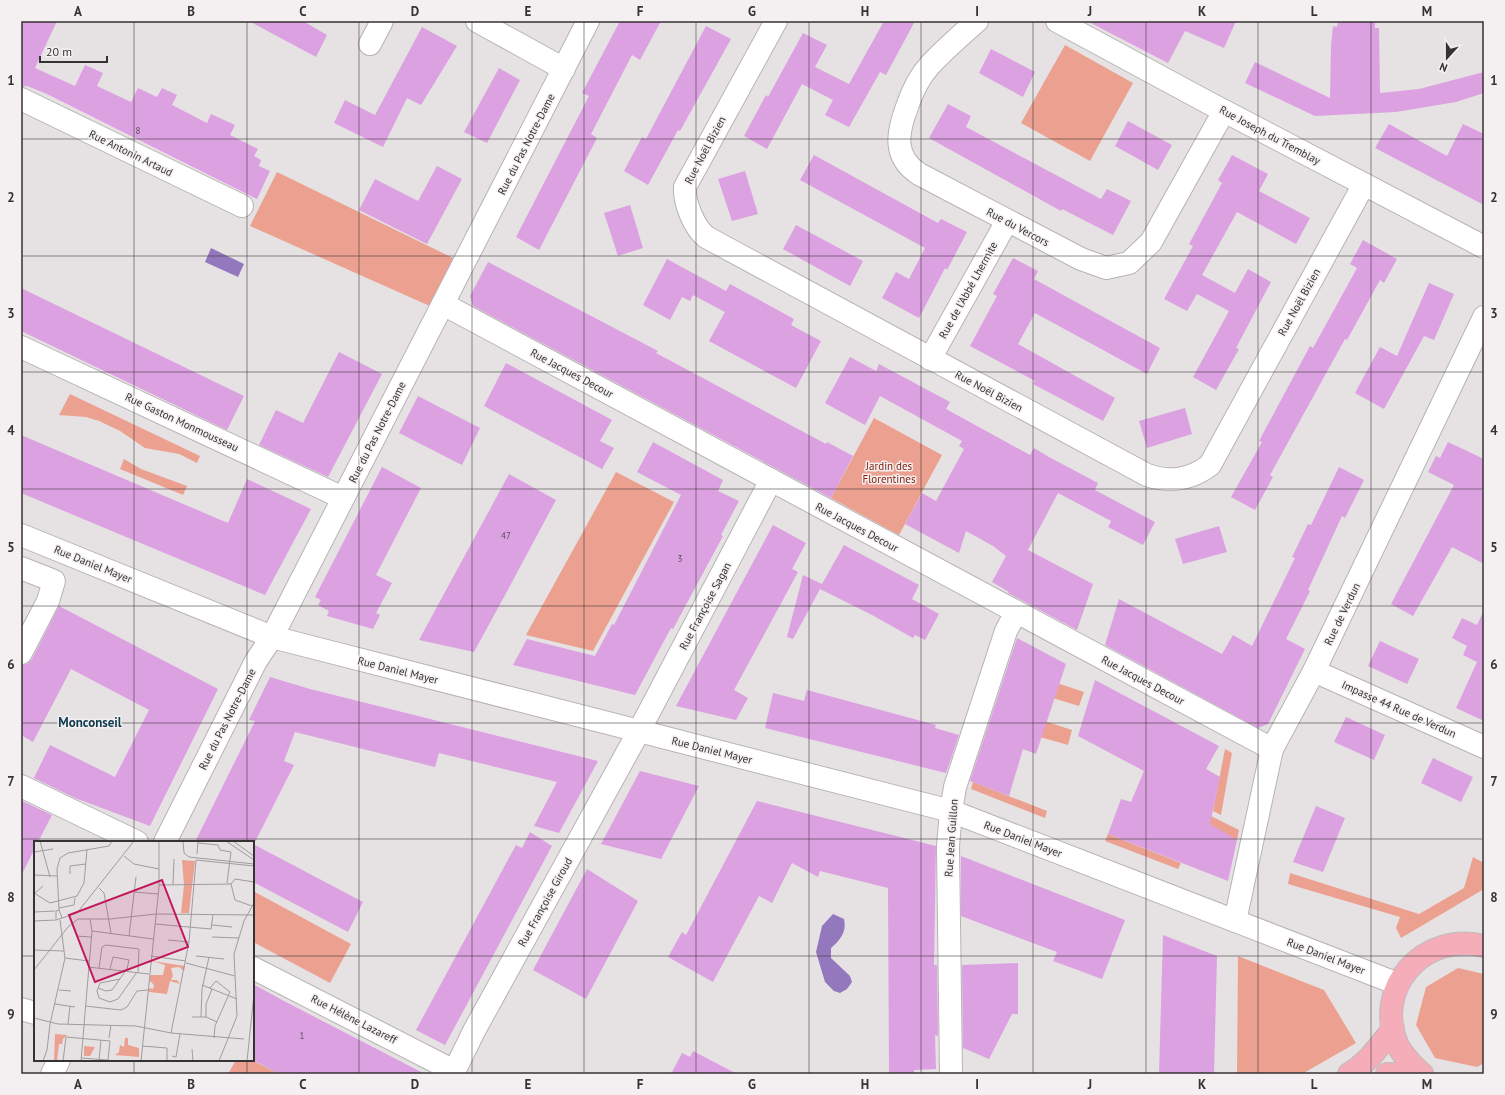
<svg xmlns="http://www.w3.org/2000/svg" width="1505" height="1095" viewBox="0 0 1505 1095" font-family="'PT Sans',sans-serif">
  <rect width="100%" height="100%" fill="#e6e2e4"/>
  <g fill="#eca190">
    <path d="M1065,45L1133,83L1090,161L1021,123Z"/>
    <path d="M277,172L453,258L432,307L250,226Z"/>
    <path d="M70,394L200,456L197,463L179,454L145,448L120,431L99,421L86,417L59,415Z"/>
    <path d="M874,418L942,455L899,535L831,498Z"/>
    <path d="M124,459L141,469L187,486L183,495L120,469Z"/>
    <path d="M616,472L674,502L593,651L526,635Z"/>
    <path d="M1051,681L1084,692L1079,706L1046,696Z"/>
    <path d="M1038,719L1072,730L1068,745L1033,735Z"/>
    <path d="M1225,749L1232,753L1221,815L1213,811Z"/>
    <path d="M973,782L1047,811L1045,818L971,789Z"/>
    <path d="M1195,808L1239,830L1237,840L1191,818Z"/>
    <path d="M1108,834L1181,863L1178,869L1105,841Z"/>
    <path d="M1473,857L1484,863V889L1401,938L1396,928L1400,917L1288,884L1290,873L1419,914L1464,888Z"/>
    <path d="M253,891L351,944L330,983L253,942Z"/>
    <path d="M1238,956L1324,990L1356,1043L1302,1074H1237Z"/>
    <path d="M1458,968L1484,974V1063L1477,1067L1435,1058L1416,1025L1426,987Z"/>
    <path d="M236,1060H252L279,1074H228Z"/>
  </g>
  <g fill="#9378be">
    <path d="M211,248L244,264L238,277L205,262Z"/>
    <path d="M833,914L844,919C847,932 840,940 831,948V958L850,976L852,982L847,989L840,993L834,991L825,982L816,952L822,926Z"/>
  </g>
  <g fill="#dba1e0">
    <path d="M21,21H57L35,68L75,86L85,65L103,73L97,86L131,102L138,88L157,97L162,88L177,95L172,105L207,123L211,114L235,125L230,135L258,149L254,156L261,160L259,166L270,171L257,199L47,94L27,86L21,87Z"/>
    <path d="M249,21H303L327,35L316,57Z"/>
    <path d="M620,21H661L640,60L632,55L591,134L597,138L539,250L516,237L589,96L582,93Z"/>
    <path d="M884,21H915L886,75L880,72L849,127L825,115L833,100L802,84L767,149L744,136L766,95L768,97L803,33L827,45L815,67L849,84Z"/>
    <path d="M1087,21H1236L1224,48L1185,31L1168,63Z"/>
    <path d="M1338,21H1375V28H1379L1380,93L1419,89L1484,72V93L1456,102L1396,112L1315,116L1245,83L1255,62L1330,98L1331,46L1333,26L1337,27Z"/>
    <path d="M706,26L731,39L680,131L678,130L648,185L624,171L642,137L646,139Z"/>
    <path d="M422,27L457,46L421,105L407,98L383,147L334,123L345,100L375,115Z"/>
    <path d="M991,49L1035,72L1023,97L979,73Z"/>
    <path d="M499,68L520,80L487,143L464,132Z"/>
    <path d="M948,104L971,116L966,127L1101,199L1107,189L1131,201L1113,235L1062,209L1061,211L929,138Z"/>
    <path d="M1128,121L1172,145L1158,170L1115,146Z"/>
    <path d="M1389,124L1447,156L1463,124L1484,134V205L1375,148Z"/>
    <path d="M814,155L938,223L941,219L967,232L947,270L945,268L919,318L882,298L896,272L909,279L925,248L800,180Z"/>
    <path d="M1232,155L1268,174L1259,191L1310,218L1296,244L1237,212L1202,275L1235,293L1248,269L1271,282L1236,348L1239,349L1216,390L1193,377L1229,311L1197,294L1187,311L1164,299L1193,246L1189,244L1222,183L1218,180Z"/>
    <path d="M437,166L462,179L427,244L359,210L375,179L418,201Z"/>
    <path d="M745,171L758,214L732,221L718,179Z"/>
    <path d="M630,205L643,248L618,256L604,213Z"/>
    <path d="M796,225L863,261L850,286L783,249Z"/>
    <path d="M1363,240L1397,259L1384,283L1380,280L1347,340L1345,339L1270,475L1273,477L1255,510L1231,497L1262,442L1259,441L1310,346L1313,348L1357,268L1350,264Z"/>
    <path d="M1013,258L1038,271L1034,279L1160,348L1147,374L1035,313L1018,344L1115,398L1103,421L1033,384L1035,381L970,346L997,296L993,294Z"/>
    <path d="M667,259L726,291L730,284L794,319L791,325L821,341L796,388L709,341L725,312L693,295L690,301L682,297L670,320L643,305Z"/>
    <path d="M488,262L658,351L656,353L826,444L827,442L853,456L831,498L473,306L470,296Z"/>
    <path d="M1429,283L1454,294L1434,340L1424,336L1384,409L1355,393L1380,347L1397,356Z"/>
    <path d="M21,288L244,396L227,430L21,331Z"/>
    <path d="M339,352L382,374L328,477L259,445L276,410L303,423Z"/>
    <path d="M850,357L876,371L879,364L950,402L946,409L1030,455L1034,448L1049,457L1098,483L1095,490L1155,522L1143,545L1108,527L1111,521L1058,493L1028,550L1093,584L1077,630L1008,593L1009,592L992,582L1006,556L993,546L966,531L959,553L905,524L922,493L936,501L964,449L959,446L962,441L880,396L865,425L825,403Z"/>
    <path d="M506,363L612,420L600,441L614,448L602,469L484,406Z"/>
    <path d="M418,396L480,428L462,465L399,433Z"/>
    <path d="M1185,408L1192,434L1147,448L1139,421Z"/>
    <path d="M21,435L228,523L247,479L311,509L265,595L21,493Z"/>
    <path d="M653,442L723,480L718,491L739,501L721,535L723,536L673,629L671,628L635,695L513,665L527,639L595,656L612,624L614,625L681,495L637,472Z"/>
    <path d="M1448,442L1484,459V564L1452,547L1413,616L1391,604L1454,485L1428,472L1436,456L1440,458Z"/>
    <path d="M382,467L421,488L376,575L392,583L376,613L380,615L373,629L327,616L329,611L318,605L321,600L315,597Z"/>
    <path d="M1339,467L1364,480L1345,518L1342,516L1308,590L1310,591L1286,639L1305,649L1268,724L1258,728L1105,645L1119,599L1222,654L1233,635L1252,646L1295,558L1292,557L1308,524L1311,525Z"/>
    <path d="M509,474L556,500L504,597L474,652L419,640Z"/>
    <path d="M773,525L806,543L792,569L798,572L734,690L748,698L736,720L676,706Z"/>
    <path d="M1219,526L1227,552L1183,564L1175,539Z"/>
    <path d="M844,545L919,585L912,599L939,614L925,640L915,635L913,638L872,615L820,589L793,639L787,637L803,575L822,584Z"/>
    <path d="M59,606L218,689L150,826L75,798L34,778L50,745L115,777L149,710L71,669L33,742L21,735V665L27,664L32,659Z"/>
    <path d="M1484,610V721L1456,708L1477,662L1463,655L1467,646L1452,638L1462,618L1477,625Z"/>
    <path d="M1017,638L1066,664L1036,754L1023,749L1009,796L970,781Z"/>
    <path d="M1380,641L1419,659L1407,684L1368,666Z"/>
    <path d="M270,677L310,689L598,761L559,833L534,826L557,782L439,753L435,767L295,732L284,761L294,765L255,842H195L255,721L249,720Z"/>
    <path d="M1095,680L1219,746L1206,769L1220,777L1210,824L1237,840L1228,881L1108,834L1121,799L1131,802L1144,771L1078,736Z"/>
    <path d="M807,690L936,725L935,728L959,735L946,773L765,728L773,693L804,701Z"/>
    <path d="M1346,717L1385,735L1374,760L1334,742Z"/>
    <path d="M1433,758L1473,777L1461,802L1421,783Z"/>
    <path d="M640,771L699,786L661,859L601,844Z"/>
    <path d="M22,801L52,815L38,842H35V848L21,876Z"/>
    <path d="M757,801L936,846L934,965H937L938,1036L935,1035L936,1069L914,1070V1074H889L888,888L820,871L818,877L792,863L772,903L759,896L713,982L668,957L682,932L686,935Z"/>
    <path d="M1316,806L1345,818L1323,872L1293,862Z"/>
    <path d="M530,832L552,846L445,1045L416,1030L516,845L522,848Z"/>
    <path d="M253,844L363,902L348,932L253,882Z"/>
    <path d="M961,856L1125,920L1102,979L1053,961L1057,952L961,916Z"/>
    <path d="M587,869L638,901L586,999L533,970Z"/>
    <path d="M1163,935L1217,956L1214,1074H1159Z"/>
    <path d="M1018,963V1014H1012L989,1059L963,1048L962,965Z"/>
    <path d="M253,984L284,1001L425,1074H279L253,1060Z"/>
    <path d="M693,1051L737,1074H671L682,1053L690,1057Z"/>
  </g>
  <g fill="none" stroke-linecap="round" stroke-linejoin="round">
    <g stroke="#b7b3b5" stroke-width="24">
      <g id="street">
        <path d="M477,21L564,69"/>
        <path d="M776,21L685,187C684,203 694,227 706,237L1147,475C1170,483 1190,480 1210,465L1364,184"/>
        <path d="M977,21C961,35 945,49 930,65C919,77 912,92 907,107C897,133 893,157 919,174L1081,259L1106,268L1129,263L1151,242L1224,111"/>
        <path d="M1057,21L1207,102L1484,247"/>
        <path d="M370,44L382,21"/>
        <path d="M21,99L242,206"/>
        <path d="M443,304L1272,749"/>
        <path d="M21,347L343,498"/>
        <path d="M930,359L1007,221"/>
        <path d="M21,568L54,581L48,601L21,653"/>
        <path d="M1314,671L1484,747"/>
        <path d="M21,786L137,842"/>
        <path d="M1235,921L1272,749L1314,671L1484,317"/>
        <path d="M253,968L454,1071"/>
        <path d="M21,1009L35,1013"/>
        <path d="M453,1074L474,1031L639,731L771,480"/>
        <path d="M951,1074L948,846L951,811L955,787L1006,631L1016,612"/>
      </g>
    </g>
    <g stroke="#b7b3b5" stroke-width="24">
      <g id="secondary">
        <path d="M21,535L272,637L951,811L1398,984"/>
        <path d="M165,842L256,661L272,637L588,21"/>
        <path d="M52,1074L59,1060"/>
      </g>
    </g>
    <g stroke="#bebdbe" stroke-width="24">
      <g id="primary">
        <path d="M1349,1074C1367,1064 1380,1045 1393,1029"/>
        <path d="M1387,1074H1422"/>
        <path d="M1422,1074C1413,1066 1404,1057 1398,1046C1372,988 1424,931 1484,946"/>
      </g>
    </g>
    <use href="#street" stroke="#fff" stroke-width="22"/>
    <use href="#secondary" stroke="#fff" stroke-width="22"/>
    <use href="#primary" stroke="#f5adba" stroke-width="22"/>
  </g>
  <path fill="none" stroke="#343233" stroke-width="1" stroke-opacity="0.55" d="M134,21V842M247,21V842M359,21V1074M472,21V1074M584,21V1074M696,21V1074M809,21V1074M921,21V1074M1033,21V1074M1146,21V1074M1258,21V1074M1371,21V1074M21,139H1484M21,256H1484M21,372H1484M21,489H1484M21,606H1484M21,723H1484M21,839H1484M21,956H35M253,956H1484M134,1060V1074M247,1060V1074"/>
  <g text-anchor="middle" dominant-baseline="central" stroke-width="3" stroke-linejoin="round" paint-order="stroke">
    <g font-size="9" fill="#5e4e5e">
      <text x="138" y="130">8</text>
      <text x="506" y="535">47</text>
      <text x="680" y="558">3</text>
      <text x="302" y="1035">1</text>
    </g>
    <g font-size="11" fill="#343233" stroke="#f4eff1">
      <text transform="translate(1270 135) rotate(28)">Rue Joseph du Tremblay</text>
      <text transform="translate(526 144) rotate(-63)">Rue du Pas Notre-Dame</text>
      <text transform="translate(705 150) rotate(-62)">Rue Noël Bizien</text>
      <text transform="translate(131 153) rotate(26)">Rue Antonin Artaud</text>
      <text transform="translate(1018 227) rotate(28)">Rue du Vercors</text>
      <text transform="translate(968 290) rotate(-61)">Rue de l'Abbé Lhermite</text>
      <text transform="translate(1299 302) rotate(-61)">Rue Noël Bizien</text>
      <text transform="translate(572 373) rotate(28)">Rue Jacques Decour</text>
      <text transform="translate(989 391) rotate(28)">Rue Noël Bizien</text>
      <text transform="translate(182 422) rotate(25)">Rue Gaston Monmousseau</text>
      <text transform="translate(377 432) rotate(-63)">Rue du Pas Notre-Dame</text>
      <text transform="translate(857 527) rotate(28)">Rue Jacques Decour</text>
      <text transform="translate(93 564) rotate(22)">Rue Daniel Mayer</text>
      <text transform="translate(705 606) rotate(-62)">Rue Françoise Sagan</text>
      <text transform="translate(1342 614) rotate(-64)">Rue de Verdun</text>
      <text transform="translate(398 670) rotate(14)">Rue Daniel Mayer</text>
      <text transform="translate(1143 680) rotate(28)">Rue Jacques Decour</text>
      <text transform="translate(1399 709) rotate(24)">Impasse 44 Rue de Verdun</text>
      <text transform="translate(227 719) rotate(-63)">Rue du Pas Notre-Dame</text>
      <text transform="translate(712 750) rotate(14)">Rue Daniel Mayer</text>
      <text transform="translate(951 838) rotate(-86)">Rue Jean Guillon</text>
      <text transform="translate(1023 839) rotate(21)">Rue Daniel Mayer</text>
      <text transform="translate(545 902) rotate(-61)">Rue Françoise Giroud</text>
      <text transform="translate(1326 956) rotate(21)">Rue Daniel Mayer</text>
      <text transform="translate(354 1019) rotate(27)">Rue Hélène Lazareff</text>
    </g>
    <g font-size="11" fill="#821f0a" stroke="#f4eff1">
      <text x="889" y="466">Jardin des<tspan x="889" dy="13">Florentines</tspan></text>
    </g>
    <g font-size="13" font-weight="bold" fill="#0d3b50" stroke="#f4eff1">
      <text x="90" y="722">Monconseil</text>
    </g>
  </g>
  <g transform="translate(34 841)">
    <rect width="220" height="220" fill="#e6e2e4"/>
    <path d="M148,19L161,20L155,72H147L150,44ZM118,120L151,125L150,130L145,126L137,127L139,135L137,139H143L146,143L136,140L133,153L115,151V147L119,148L120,144L116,140V134H129L131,124ZM21,193L33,194L29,198L28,203H25L23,220H20ZM91,197H94V204L105,207V216L81,214L85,211L86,204L90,206ZM50,205L61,206L56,215H50Z" fill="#eca190"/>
    <path fill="none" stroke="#9f9c9d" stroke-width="1" d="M6,0L16,36M125,0H141M149,0L150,12L155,16L220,23M192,0L220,19M199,0L220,15M164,2L184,4L186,9L197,11L193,42M0,11L19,8M163,13L164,0M90,15L100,23L125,28M36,33V25L52,23M0,34L23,35M197,43L201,59L218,65M197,43L201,38L220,41M125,44L197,43M139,44L140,18M65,47L70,52L77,92M100,51L124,53M0,52L16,62L43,55L50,42L53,9M0,53L9,45M25,67L40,64L41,57M25,69L23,28L26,17L34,12L75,5L78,0M0,71L21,70M22,78V70L25,69L28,77M44,78H76L122,73L220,74M0,80L22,79L43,72L100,0M121,83L177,88L179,74M178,84L198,86M58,90L119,98M42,95L57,96M95,95L102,36M178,96L205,97M134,99L155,101M0,109L30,110M117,115L152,120M162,115L190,118M31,117L55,120M152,122L201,135M54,126L115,133M65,127L68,106L72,104L105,108L104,132M0,129L34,86L44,78M86,138L66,142L63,150L65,157L76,161L84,158L103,131M168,144L203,158M64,147L72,150L78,149L93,128L95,119L79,116L76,128M176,147L182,140L196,151L181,185L180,197M25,149L37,150M21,163L41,166M51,165L87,169L93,166L103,150L114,149M158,176H172L183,181M167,176L168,148L175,116M172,176V163L178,148M0,177L24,183L102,185L137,192L210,198M34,183L36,165M137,192L155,101L162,19L220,25M75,197L77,184M220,198V215M108,205L133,207V220M158,208L159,220M138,215L142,216L146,193M65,219L67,199M9,220L13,209L16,183L31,117L26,79M29,220L32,196L76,200L74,219L48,217M47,220L58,90L56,78M107,220L125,46V0M185,220L203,175L200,113L210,80L220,62M213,220L220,153"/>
    <path fill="#c2185b" fill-opacity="0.15" stroke="#c2185b" stroke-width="2" d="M128,39L154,106L61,141L35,74Z"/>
    <rect width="220" height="220" fill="none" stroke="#343233" stroke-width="2"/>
  </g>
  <rect width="1505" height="1095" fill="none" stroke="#f4eff1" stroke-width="44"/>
  <g transform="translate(1447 58) rotate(201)" stroke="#f4eff1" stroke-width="3" paint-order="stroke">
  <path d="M0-3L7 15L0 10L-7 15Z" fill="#343233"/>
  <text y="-6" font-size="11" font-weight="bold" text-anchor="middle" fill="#343233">N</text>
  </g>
  <path d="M40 56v6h67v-6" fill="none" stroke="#343233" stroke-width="2"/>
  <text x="46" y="56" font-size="12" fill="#343233" stroke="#f4eff1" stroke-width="3" paint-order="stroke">20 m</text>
  <rect x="22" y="22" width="1461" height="1051" fill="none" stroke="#343233" stroke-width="1.5"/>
  <g font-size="13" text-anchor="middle" font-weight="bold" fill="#343233">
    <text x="78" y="16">A</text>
    <text x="191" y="16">B</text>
    <text x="303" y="16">C</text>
    <text x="415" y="16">D</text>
    <text x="528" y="16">E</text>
    <text x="640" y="16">F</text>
    <text x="752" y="16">G</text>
    <text x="865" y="16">H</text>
    <text x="977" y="16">I</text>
    <text x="1090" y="16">J</text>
    <text x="1202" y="16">K</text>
    <text x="1314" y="16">L</text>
    <text x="1427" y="16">M</text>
    <text x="11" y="85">1</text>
    <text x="1494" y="85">1</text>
    <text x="11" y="202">2</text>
    <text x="1494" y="202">2</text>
    <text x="11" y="318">3</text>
    <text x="1494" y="318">3</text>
    <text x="11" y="435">4</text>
    <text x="1494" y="435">4</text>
    <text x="11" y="552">5</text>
    <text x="1494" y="552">5</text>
    <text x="11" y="669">6</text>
    <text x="1494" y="669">6</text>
    <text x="11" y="786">7</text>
    <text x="1494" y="786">7</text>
    <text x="11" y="902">8</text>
    <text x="1494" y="902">8</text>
    <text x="11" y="1019">9</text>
    <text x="1494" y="1019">9</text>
    <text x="78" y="1089">A</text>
    <text x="191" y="1089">B</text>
    <text x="303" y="1089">C</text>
    <text x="415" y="1089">D</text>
    <text x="528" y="1089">E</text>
    <text x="640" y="1089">F</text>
    <text x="752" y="1089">G</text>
    <text x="865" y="1089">H</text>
    <text x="977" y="1089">I</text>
    <text x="1090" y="1089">J</text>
    <text x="1202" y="1089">K</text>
    <text x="1314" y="1089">L</text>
    <text x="1427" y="1089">M</text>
  </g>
</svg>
